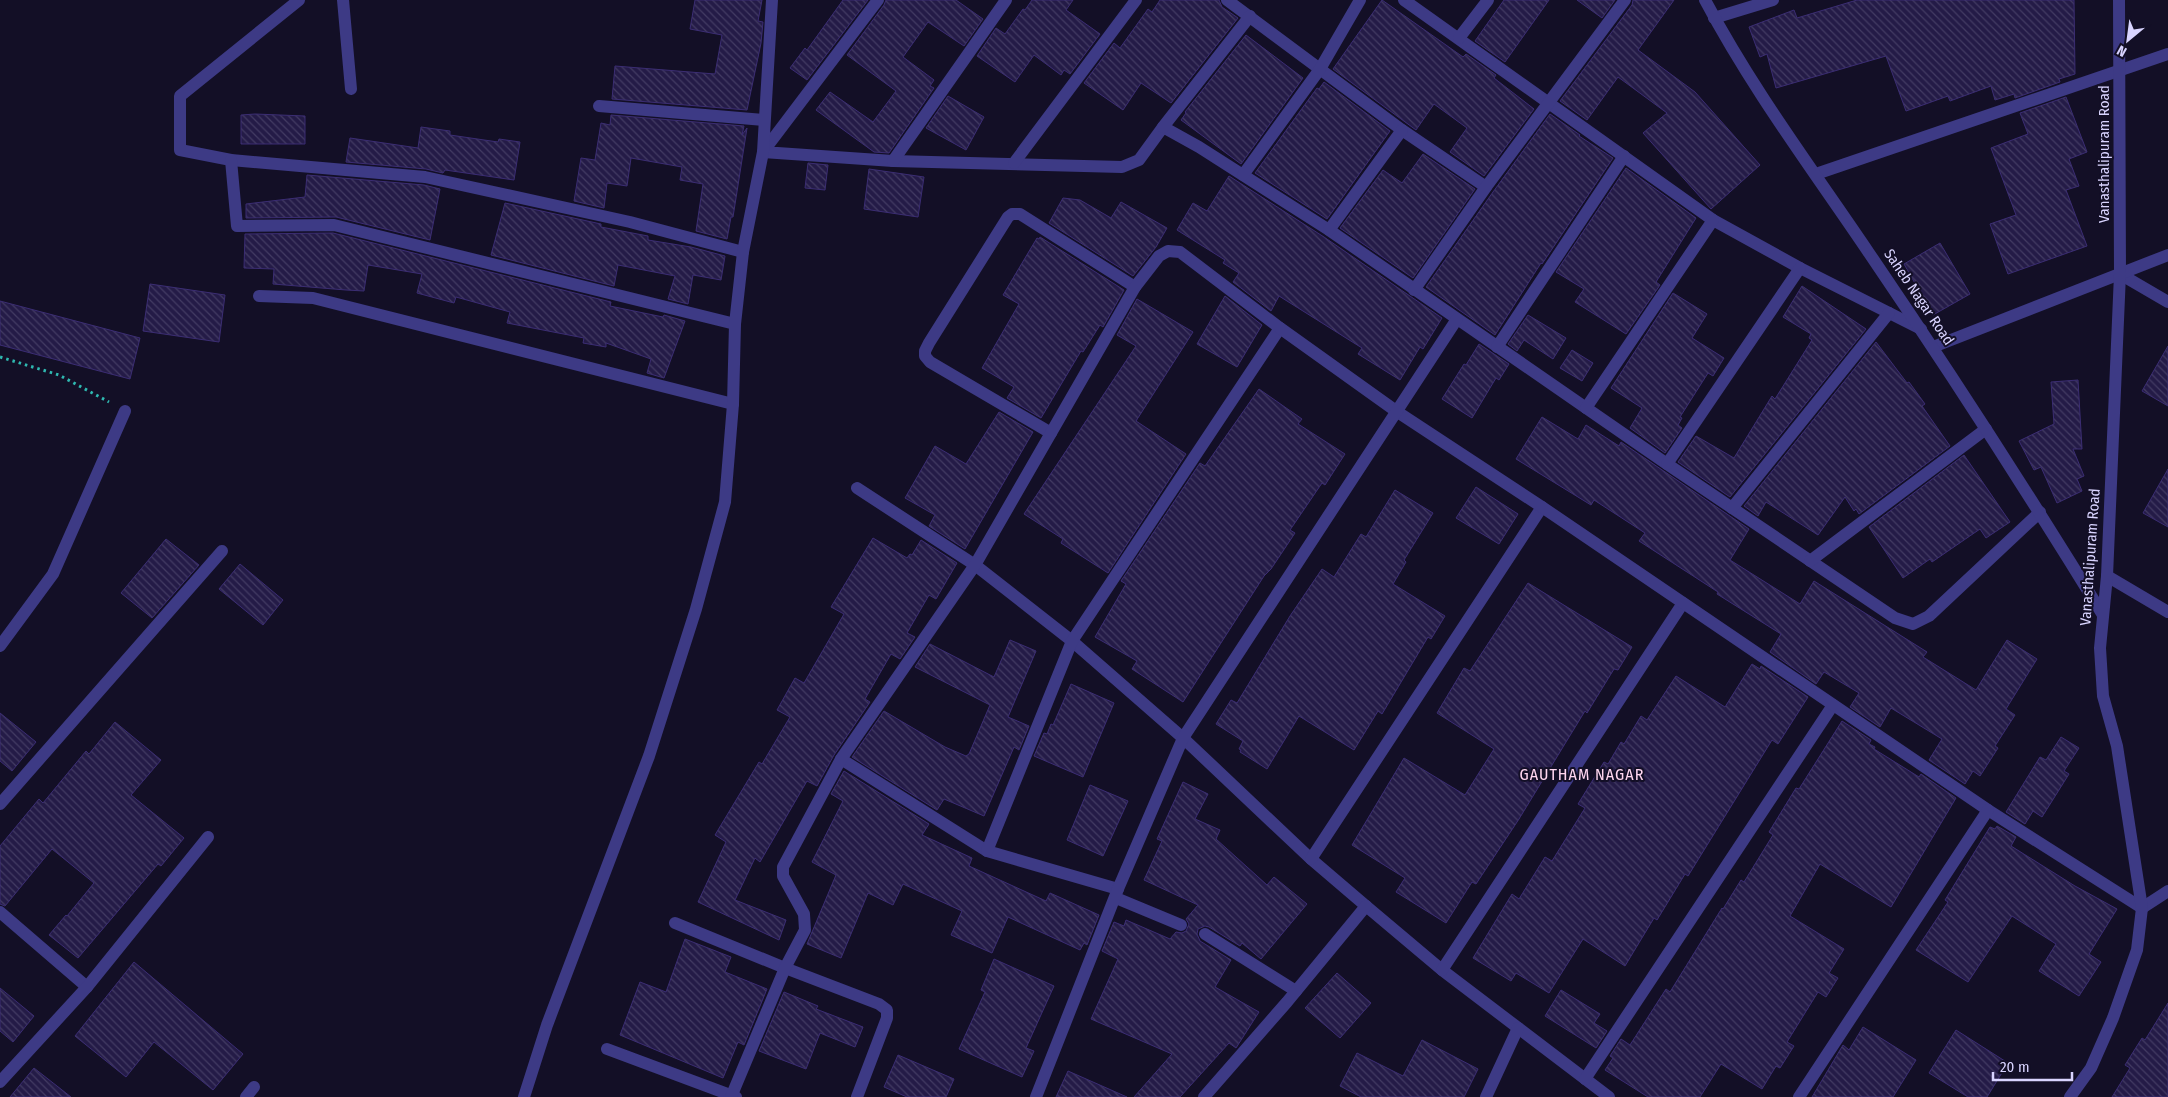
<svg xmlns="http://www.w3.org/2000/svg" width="2168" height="1097" viewBox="0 0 2168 1097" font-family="'Fira Sans Condensed',sans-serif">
  <defs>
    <pattern id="building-back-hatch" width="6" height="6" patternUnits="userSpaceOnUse" patternTransform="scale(1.25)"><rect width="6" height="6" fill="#241b47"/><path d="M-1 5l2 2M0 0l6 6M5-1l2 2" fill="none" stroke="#433b63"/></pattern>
  </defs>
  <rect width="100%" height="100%" fill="#130f26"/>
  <g fill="url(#building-back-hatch)" stroke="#3b2d73">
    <path d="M695,0H762L758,21L763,22L761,43L747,110L612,99L615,66L715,74L722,35L690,29Z"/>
    <path d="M843,0H868L807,80L790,68L805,48L807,50Z"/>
    <path d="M886,0H956L983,19L964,46L928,22L903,57L934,80L930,86L934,88L889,153L874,152L816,110L830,92L873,122L896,91L847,55L884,5Z"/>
    <path d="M1032,0H1073L1066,10L1100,34L1070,74L1064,70L1061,75L1034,55L1015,82L977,56L996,28L1005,34L1023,9L1025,10Z"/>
    <path d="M1160,0H1219L1222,7L1238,18L1171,103L1141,83L1123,110L1084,83L1114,43L1120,48L1148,9L1152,12Z"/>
    <path d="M1382,0L1463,57L1466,54L1496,75L1494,78L1534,109L1484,176L1450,152L1467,128L1434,104L1416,130L1333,69Z"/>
    <path d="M1504,0H1549L1505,62L1475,41Z"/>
    <path d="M1577,0H1615L1602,18Z"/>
    <path d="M1633,0H1674L1638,50L1695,92L1760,165L1711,209L1643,133L1667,113L1618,77L1587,120L1560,101L1632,5Z"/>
    <path d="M1857,0H2074L2075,74L2059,79L2060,82L2015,98L2014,94L1995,100L1991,86L1950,101L1948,96L1906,111L1886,56L1776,88L1767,54L1760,57L1749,27L1794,10L1797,18Z"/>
    <path d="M1246,35L1303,78L1241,164L1181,120L1186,113L1185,112Z"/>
    <path d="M1324,82L1390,131L1327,219L1255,173L1317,88L1319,89Z"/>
    <path d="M948,96L984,117L966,150L926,128Z"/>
    <path d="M2066,97L2087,152L2069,159L2079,186L2066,190L2087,246L2008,274L1990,224L2016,215L1991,148L2028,134L2020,113Z"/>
    <path d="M255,114L305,116V144H241V115Z"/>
    <path d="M1550,114L1580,135L1579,136L1613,158L1542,264L1541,263L1495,335L1426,287L1493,192Z"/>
    <path d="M611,115L744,126L742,135L747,128L733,217H731L727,239L696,231L703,184L680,180L682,167L631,158L627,186L607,183L604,208L574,201L581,158L595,160L601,123L610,125Z"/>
    <path d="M421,127L450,131V135L498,142L499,139L520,142L514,180L445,170L443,173L426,169L346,162L350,138L418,148Z"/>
    <path d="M1423,154L1475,189L1413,278L1340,228L1383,170L1402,183Z"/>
    <path d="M808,163L828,165L825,190L805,188Z"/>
    <path d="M1626,168L1696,218L1656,282L1660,285L1626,334L1575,302L1584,289L1556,272Z"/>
    <path d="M869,169L924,177L918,217L864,209Z"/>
    <path d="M307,175L424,185L440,189L430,240L336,217L246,218V204L305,197Z"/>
    <path d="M1229,176L1324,237L1442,318L1423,349L1420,347L1400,380L1358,354L1362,348L1279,296L1271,311L1233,282L1239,273L1223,263L1225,260L1177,230L1193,203L1207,211Z"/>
    <path d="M1063,198L1080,200L1111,218L1121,202L1167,228L1156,247L1133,276L1049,223Z"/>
    <path d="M505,203L601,224V227L648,236V240L691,247L725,256L721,280L693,275L688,304L668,299L675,276L618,265L614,286L491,255Z"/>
    <path d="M333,233L611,302L610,306L663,317L664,315L685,321L664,378L647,373L651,359L606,343V347L583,343L584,338L507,323L510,312L456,297L454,303L417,293L422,274L368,265L364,291L346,290L273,284L274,269L244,268L245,234Z"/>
    <path d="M1040,237L1124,290L1103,327L1100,325L1083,352L1081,351L1041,418L1007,398L1014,387L982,368L1019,304L1003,295L1037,238L1039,239Z"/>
    <path d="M1940,243L1970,294L1933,315L1904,264Z"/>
    <path d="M150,284L225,295L219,342L143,331Z"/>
    <path d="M1802,286L1866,329L1730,497L1678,462L1696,436L1734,458L1772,396L1775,399L1812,340L1809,338L1811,334L1783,317Z"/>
    <path d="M1673,293L1707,314L1692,338L1724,358L1713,376L1708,373L1680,417L1682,418L1678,425L1682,428L1665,453L1630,428L1642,408L1611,388Z"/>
    <path d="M1225,296L1262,325L1237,367L1197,344Z"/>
    <path d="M1137,299L1193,332L1136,421L1186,454L1108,573L1061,543L1063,539L1024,514L1136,346L1117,335Z"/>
    <path d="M0,301L140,338L130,379L0,345Z"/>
    <path d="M1528,315L1566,338L1553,359L1524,340L1517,351L1508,344Z"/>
    <path d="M1876,342L1907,383L1909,382L1925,404L1922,406L1950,446L1859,514L1856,509L1854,511L1845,497L1818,535L1766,502L1758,516L1744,506Z"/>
    <path d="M1479,344L1509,364L1499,380L1496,378L1472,418L1442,399L1464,364L1466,365Z"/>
    <path d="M2168,346V406L2142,391Z"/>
    <path d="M1572,350L1593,363L1582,381L1560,368Z"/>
    <path d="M2078,380L2082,449H2073L2084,476L2077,479L2082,491L2057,503L2041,467L2034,470L2019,441L2054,424L2051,382Z"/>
    <path d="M1259,389L1302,419L1298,424L1345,454L1325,485L1322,483L1290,530L1295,533L1271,569L1264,576L1183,702L1132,669L1137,661L1095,637L1126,584L1121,581L1200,463L1205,466Z"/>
    <path d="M999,412L1033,432L965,549L929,526L935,515L905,498L935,446L966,464Z"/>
    <path d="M1542,417L1578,439L1586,425L1619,446L1621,442L1749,529L1730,560L1800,604L1814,581L1927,652L1923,657L1976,690L2007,640L2037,659L2006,709L2015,715L1995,746L1998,748L1980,776L1973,771L1965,784L1929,760L1942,739L1891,708L1880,727L1850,707L1859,693L1824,672L1816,684L1770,652L1781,634L1717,594L1718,592L1639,541L1645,533L1594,500L1591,505L1516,459Z"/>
    <path d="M1964,455L2010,522L1986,538L1980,529L1932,562L1930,559L1903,578L1869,527Z"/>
    <path d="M2168,469V527L2143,513Z"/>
    <path d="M1476,487L1518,514L1499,544L1456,518Z"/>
    <path d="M1395,490L1433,513L1404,560L1406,562L1393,584L1445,616L1431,639L1428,637L1382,714L1378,711L1354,750L1299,716L1267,769L1240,752L1241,750L1239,749L1243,741L1216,724L1231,700L1237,703L1290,616L1322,569L1334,577L1361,534L1366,537Z"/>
    <path d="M873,538L907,558L910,554L912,555L921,540L957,563L936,599L929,595L907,633L915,637L900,659L891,654L865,699L870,702L834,755L817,786L807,781L760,862L755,858L735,900L786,920L779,940L698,902L726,842L715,835L759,762L762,764L790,717L777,710L795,678L804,683L844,614L831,607Z"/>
    <path d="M166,539L199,565L152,618L121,593Z"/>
    <path d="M240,564L283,600L263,625L219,589Z"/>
    <path d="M1528,583L1632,647L1618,670L1614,669L1587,713L1585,711L1519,819L1476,884L1472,882L1446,923L1396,892L1405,878L1352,845L1404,758L1465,795L1494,749L1437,713L1464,668L1470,671Z"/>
    <path d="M1010,640L1036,651L1008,717L1029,726L1019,750L1014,747L984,816L944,799L937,810L852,757L884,711L945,747L966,756L969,754L990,705L915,667L930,644L994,677Z"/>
    <path d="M1752,664L1760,669L1761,666L1808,697L1778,744L1772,740L1688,876L1685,874L1657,920L1654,918L1625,966L1583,939L1549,993L1516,973L1511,981L1473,958L1512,894L1519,899L1545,857L1552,861L1585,808L1578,804L1604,762L1608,764L1621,742L1624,744L1641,716L1647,720L1676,676L1725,707Z"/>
    <path d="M1071,684L1114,703L1083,777L1034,756L1044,733L1047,734L1051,724L1053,725Z"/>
    <path d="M0,713L36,742L12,771L0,761Z"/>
    <path d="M1842,721L1871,740L1869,744L1875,747L1874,749L1919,777L1921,774L1956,798L1891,907L1820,864L1790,916L1844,949L1829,973L1838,978L1826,997L1818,992L1787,1042L1794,1046L1780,1068L1776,1066L1762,1089L1721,1064L1700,1097H1648L1605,1070L1613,1058L1610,1056L1621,1039L1630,1045L1666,989L1670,992L1722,908L1723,909L1741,880L1744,882L1773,835L1769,832L1796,788L1799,789Z"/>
    <path d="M115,722L161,760L131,795L184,838L161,866L158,864L78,958L49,935L66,915L67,916L94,883L52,849L5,906L0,904V846L39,799L43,803L86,751L89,754Z"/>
    <path d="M2061,737L2079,748L2064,771L2069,774L2042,817L2033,811L2025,824L2006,812L2040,757L2046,760Z"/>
    <path d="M844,771L929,824L922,835L972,858L969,866L1046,901L1050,893L1099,915L1087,945L1084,943L1080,950L1008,917L992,953L951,935L962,911L903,884L893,905L868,893L841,958L807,944L836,875L812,862L843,801L831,794Z"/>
    <path d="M1183,782L1208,794L1195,819L1220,830L1216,839L1267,885L1274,877L1307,904L1261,959L1242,943L1240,946L1209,927L1205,926L1198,929L1197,934L1200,941L1231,960L1215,987L1259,1012L1236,1048L1229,1043L1180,1097H1134L1172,1054L1091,1019L1118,959L1102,951L1114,922L1124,926L1126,920L1170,939L1176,932L1182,933L1186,931L1189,924L1186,919L1198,905L1144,880L1162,841L1157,839Z"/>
    <path d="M1090,785L1128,801L1103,856L1067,840Z"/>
    <path d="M1997,826L2016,837L2011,846L2075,886L2117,909L2089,954L2101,962L2079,996L2039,971L2056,944L2012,916L1968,982L1916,950L1948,902L1945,900L1990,827L1995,829Z"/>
    <path d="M685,939L731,957L725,972L767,989L744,1045L738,1042L723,1078L620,1035L640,982L666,992Z"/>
    <path d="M994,959L1054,986L1026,1048L1034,1051L1022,1077L959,1049L985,992L981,990Z"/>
    <path d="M134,962L243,1054L213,1090L154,1042L126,1077L75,1036Z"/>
    <path d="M1337,973L1371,1003L1340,1038L1305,1008Z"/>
    <path d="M0,988L34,1016L13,1042L0,1031Z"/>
    <path d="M1561,990L1600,1014L1594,1023L1607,1031L1596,1048L1545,1016Z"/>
    <path d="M784,992L818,1006L816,1009L863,1027L855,1047L820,1033L806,1069L759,1051Z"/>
    <path d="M2168,1003V1097H2112L2130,1068L2125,1065L2142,1038L2145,1040Z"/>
    <path d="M1863,1027L1916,1060L1893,1097H1812L1843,1045L1849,1050Z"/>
    <path d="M1956,1030L2008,1063L1987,1097H1968L1929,1073Z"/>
    <path d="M1422,1040L1478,1069L1464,1097H1361L1340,1086L1357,1053L1403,1076Z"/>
    <path d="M898,1055L954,1079L946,1097H907L884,1087Z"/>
    <path d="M34,1068L71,1097H10Z"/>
    <path d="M1068,1071L1127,1097H1056Z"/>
  </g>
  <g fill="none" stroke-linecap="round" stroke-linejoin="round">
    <path stroke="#2fb8b0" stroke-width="3" stroke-dasharray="2.5 4" stroke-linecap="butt" d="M0,357L59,375L109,402"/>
    <g stroke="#3d3a85" stroke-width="12">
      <path d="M299,0L180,96V150L231,160L425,177L630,222L743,252"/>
      <path d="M343,0L351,89"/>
      <path d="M878,0L763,152L893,161L1122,167L1139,160L1163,127L1199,147L1329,230L1667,464L1895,618L1913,624L1929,616L2040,512"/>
      <path d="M1227,0L1402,130L1486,187"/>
      <path d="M1404,0L1713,220L1800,268L1921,329"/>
      <path d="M1714,18L1773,0"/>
      <path d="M1459,38L1488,0"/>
      <path d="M599,106L764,120"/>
      <path d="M1163,127L1250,16"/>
      <path d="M231,160L237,226L334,225L735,324"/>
      <path d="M893,161L1006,0"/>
      <path d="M1014,163L1136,0"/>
      <path d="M1816,174L2168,54"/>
      <path d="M1243,175L1320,69L1360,0"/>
      <path d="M1329,230L1402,130"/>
      <path d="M2120,274L2168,302"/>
      <path d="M1414,290L1486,187L1625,0"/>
      <path d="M259,296L313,298L733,404"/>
      <path d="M1497,347L1624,156"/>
      <path d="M1933,347L2168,255"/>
      <path d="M1586,408L1713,220"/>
      <path d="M1051,433L930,362L925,356V351L929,343L1008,217L1012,214H1020L1135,287"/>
      <path d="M1667,464L1800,268"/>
      <path d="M857,488L975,565L1072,641L1183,738L1311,859L1366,906L1442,970L1609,1097"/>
      <path d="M1732,508L1889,313"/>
      <path d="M1810,561L1986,429"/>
      <path d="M2107,576L2168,612"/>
      <path d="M0,646L53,574L125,411"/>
      <path d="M841,759L987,851L1118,889"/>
      <path d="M0,804L222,551"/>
      <path d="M987,851L1072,641L1280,328"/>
      <path d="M1311,859L1542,507"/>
      <path d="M1116,898L1181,925"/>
      <path d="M0,912L87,987"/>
      <path d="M675,923L785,968L879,1004L887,1010V1018L857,1097"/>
      <path d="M1205,934L1296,991"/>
      <path d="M1442,970L1683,603"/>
      <path d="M607,1049L736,1097"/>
      <path d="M1585,1079L1833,705"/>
      <path d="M0,1082L87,987L208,837"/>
      <path d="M246,1097L254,1087"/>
      <path d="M524,1097L547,1025L649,756L696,609L725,502L733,404L735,324L743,252L763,152L772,0"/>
      <path d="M731,1097L785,968L805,930L804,914L783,876V867L841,759L975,565L1135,287L1159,256L1168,251L1180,252L1280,328L1396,411L1542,507L1988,810L2142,908L2168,891"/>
      <path d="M1036,1097L1118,889L1183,738L1457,319"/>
      <path d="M1204,1097L1287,1002L1366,906"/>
      <path d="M1486,1097L1518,1028"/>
      <path d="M1799,1097L1988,810"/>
    </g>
    <g stroke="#3d3a85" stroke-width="12">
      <path d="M1705,0C1752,89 1813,170 1869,253C1950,372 2028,493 2103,615"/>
      <path d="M2070,1097L2091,1068L2113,1018L2137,950L2142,908L2117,746L2103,696L2100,648L2107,576L2120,274L2119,0"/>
    </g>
  </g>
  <g text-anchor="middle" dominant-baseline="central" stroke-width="4" stroke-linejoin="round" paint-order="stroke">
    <g font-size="15" fill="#d9d4ff" stroke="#130f26">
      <text transform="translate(2104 154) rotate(-90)">Vanasthalipuram Road</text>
      <text transform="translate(1919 297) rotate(56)">Saheb Nagar Road</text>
      <text transform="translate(2090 557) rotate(-86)">Vanasthalipuram Road</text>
    </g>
    <g font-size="16" letter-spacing="1" fill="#ffd6f0" stroke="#130f26">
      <text x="1582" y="774">GAUTHAM NAGAR</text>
    </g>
  </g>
  <g transform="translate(2128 40) rotate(209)" stroke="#130f26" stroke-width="4" paint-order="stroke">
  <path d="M0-4L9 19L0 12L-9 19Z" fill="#d9d4ff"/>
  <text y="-8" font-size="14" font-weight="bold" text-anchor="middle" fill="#d9d4ff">N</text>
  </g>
  <path d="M1993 1072v8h79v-8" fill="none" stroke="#d9d4ff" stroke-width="2.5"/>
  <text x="2000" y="1072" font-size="15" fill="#d9d4ff" stroke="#130f26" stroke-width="4" paint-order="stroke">20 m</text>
</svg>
